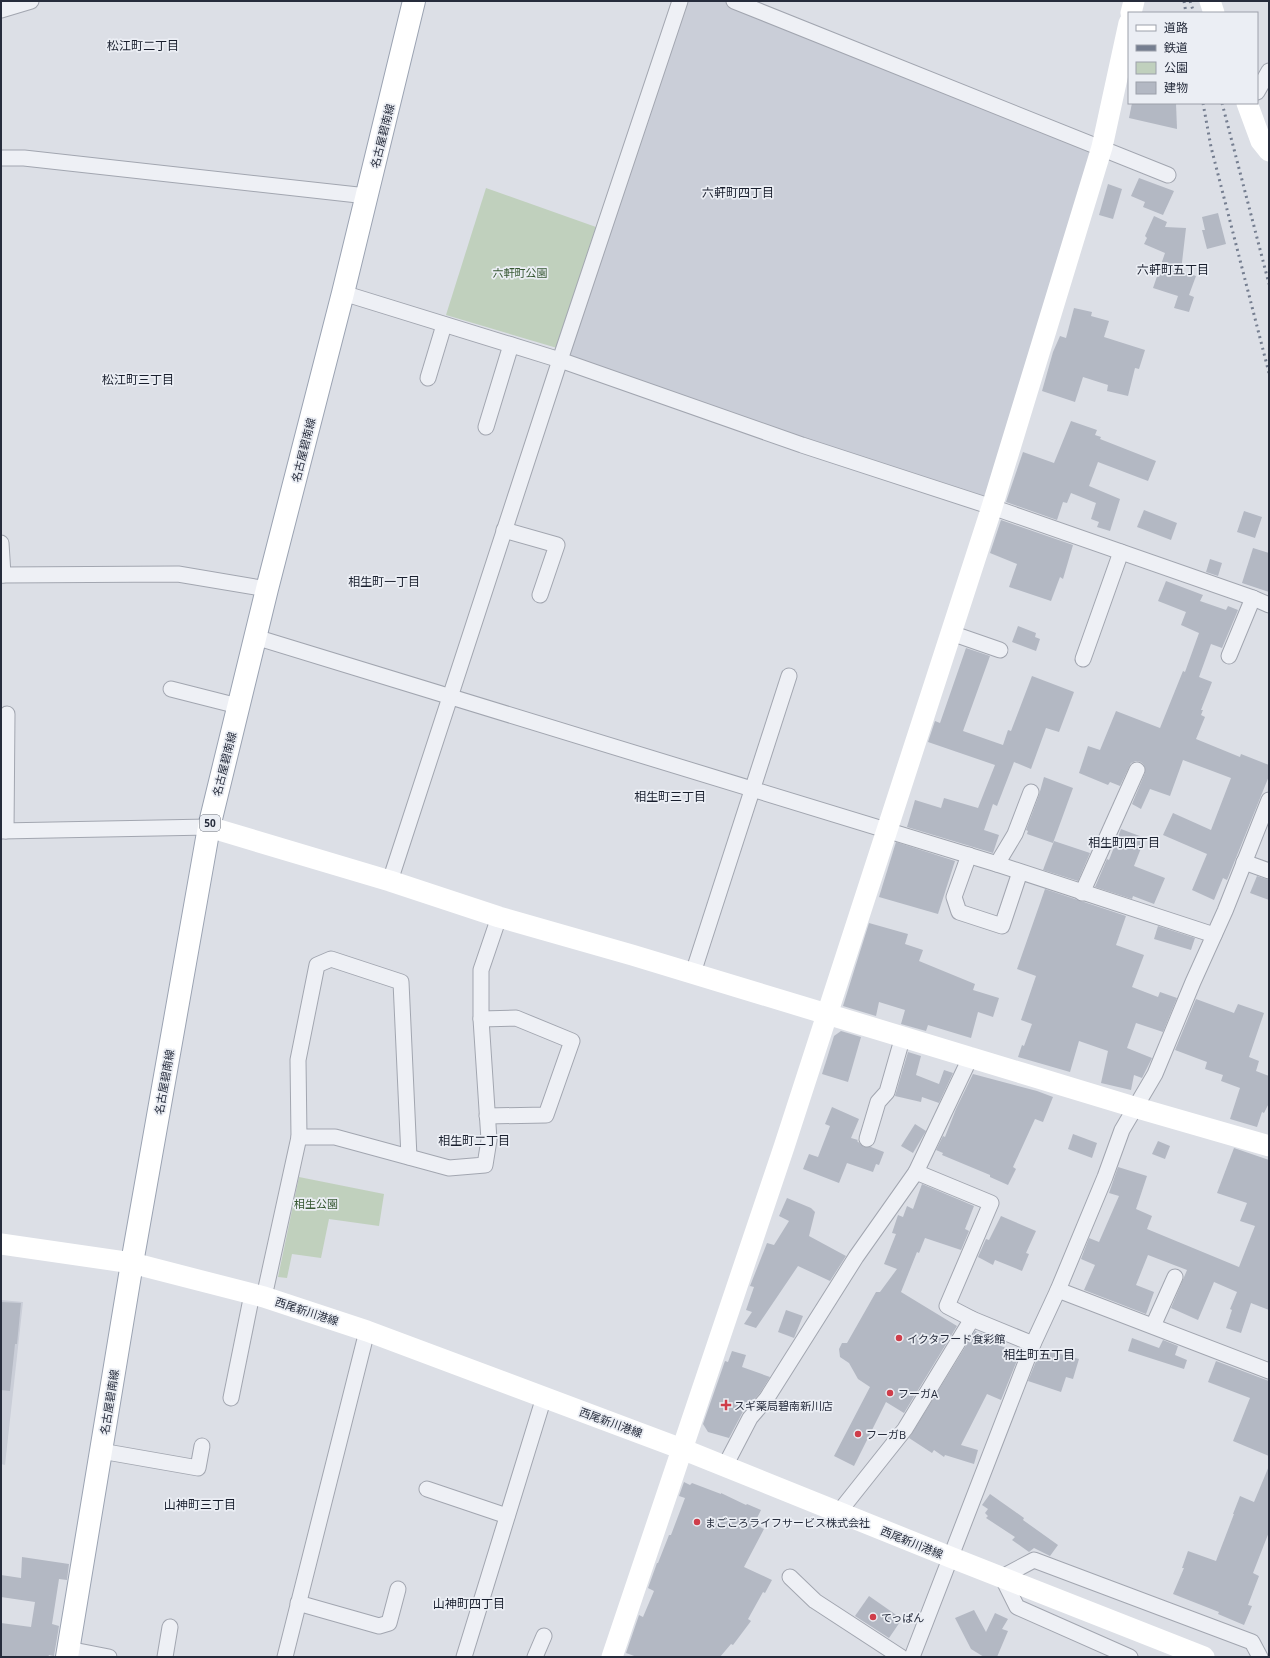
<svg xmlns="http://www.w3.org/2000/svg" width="1270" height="1658" viewBox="0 0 1270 1658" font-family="'Open Sans','Noto Sans JP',sans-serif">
  <rect width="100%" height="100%" fill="#dcdfe6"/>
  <g fill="#caced8">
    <path d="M680,1H734L1102,147L992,507L560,360Z"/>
    <path d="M1,1300L23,1302L5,1465L1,1464Z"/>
  </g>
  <g fill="#c0d0bd">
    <path d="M486,188L596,227L557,348L446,315Z"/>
    <path d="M299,1177L384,1194L379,1226L329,1219L321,1258L292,1254L287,1278L278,1277Z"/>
  </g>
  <g fill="#b3b8c3">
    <path d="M1132,103H1176L1177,129L1129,118Z"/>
    <path d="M1139,178L1174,191L1163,215L1143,207L1145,202L1131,196Z"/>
    <path d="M1108,184L1122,189L1113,219L1099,215Z"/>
    <path d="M1218,213L1226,244L1207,249L1202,230H1205L1202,217Z"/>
    <path d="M1154,216L1167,222L1165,227L1186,228L1181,271L1196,276L1189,295L1194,297L1189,312L1174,308L1178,296L1153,288L1165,253L1144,244L1147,238L1145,236Z"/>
    <path d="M1074,308L1092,312L1091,316L1109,321L1104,337L1145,350L1139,369L1135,368L1128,396L1107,391L1108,385L1083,377L1075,402L1042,391L1053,352L1060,336L1066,338Z"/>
    <path d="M1071,421L1097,430L1095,435L1101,437L1100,439L1156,461L1148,481L1098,462L1089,486L1120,499L1110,531L1097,527L1099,522L1091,519L1096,503L1071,493L1067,503L1063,502L1057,520L1006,502L1023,452L1054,463Z"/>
    <path d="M1144,510L1177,523L1171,540L1137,527Z"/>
    <path d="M1244,511L1262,517L1255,538L1237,532Z"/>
    <path d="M1001,520L1073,545L1063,579L1060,577L1051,601L1009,587L1017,564L990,553Z"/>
    <path d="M1253,548L1269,553V592L1242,583Z"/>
    <path d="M1210,559L1222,563L1218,576L1206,572Z"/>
    <path d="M1166,581L1203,595L1200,601L1226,610L1228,606L1238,610L1222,648L1211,644L1199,677L1212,682L1201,710H1203L1201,715L1205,717L1196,739L1240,757L1241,754L1269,765V776L1227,880L1223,878L1214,900L1192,890L1207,854L1163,835L1173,813L1211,830L1231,778L1183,760L1170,796L1150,789L1141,809L1132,804L1145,773L1144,765L1141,762L1136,761L1131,763L1120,786L1110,782L1108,785L1079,773L1088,746L1100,750L1116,711L1160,728L1183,671L1185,672L1199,633L1181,625L1186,612L1158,601Z"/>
    <path d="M1018,626L1036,633L1035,637L1040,639L1036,651L1012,642Z"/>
    <path d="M966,648L990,656L963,731L1003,745L1008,730L1011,731L1032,676L1074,692L1059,732L1046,728L1031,769L1014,762L997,806L993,804L984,830L999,835L993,853L907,827L915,800L941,808L944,798L978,808L995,765L928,742L935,721L940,723Z"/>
    <path d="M1044,777L1073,788L1053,843L1027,834L1028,831L1026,830L1039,795Z"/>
    <path d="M1121,829L1145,838L1134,866L1165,878L1154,904L1133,896L1132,899L1095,887L1107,859L1109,860Z"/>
    <path d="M1054,841L1090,853L1078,881L1043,870Z"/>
    <path d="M896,842L955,861L938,914L879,897Z"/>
    <path d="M1257,876L1269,880V900L1250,893Z"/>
    <path d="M1045,889L1126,916L1116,945L1144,955L1132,987L1158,997L1160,992L1177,998L1163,1032L1136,1023L1127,1048L1152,1058L1142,1078L1134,1075L1131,1090L1101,1083L1108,1051L1079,1041L1070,1072L1018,1057L1022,1045L1024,1046L1032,1024L1021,1020L1036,976L1017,969Z"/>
    <path d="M869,923L908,934L905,944L923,950L919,961L975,984L973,990L999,998L993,1017L978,1012L971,1038L928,1025L926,1031L901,1024L905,1010L879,1002L876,1016L843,1006Z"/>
    <path d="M1158,926L1195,938L1191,950L1154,939Z"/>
    <path d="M1196,999L1234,1013L1238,1004L1264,1013L1249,1057L1259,1061L1256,1071L1269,1076V1103L1264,1113L1262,1112L1257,1127L1230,1119L1240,1088L1221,1081L1223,1075L1205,1069L1207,1062L1175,1050Z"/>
    <path d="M841,1031L861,1037L848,1082L822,1074L834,1036Z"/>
    <path d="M908,1052L921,1056L916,1075L939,1084L944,1070L953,1073L939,1103L922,1097L921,1102L895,1096Z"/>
    <path d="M973,1074L1037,1091L1053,1097L1043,1122L1035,1119L1013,1167L1016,1169L1008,1185L990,1177V1175L942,1155L943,1153L936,1150L943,1136L945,1137L956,1109Z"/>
    <path d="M832,1107L859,1119L851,1138L858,1140L857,1141L864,1147H871L884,1152L879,1165L876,1164L873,1172L847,1163L839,1183L803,1169L809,1154L818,1157L830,1126L825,1124Z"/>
    <path d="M915,1124L926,1131L913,1153L901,1146Z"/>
    <path d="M1073,1134L1097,1143L1092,1158L1068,1149Z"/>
    <path d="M1158,1141L1170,1146L1165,1159L1152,1154Z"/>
    <path d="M1234,1148L1269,1160V1310L1251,1303L1241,1333L1226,1328L1232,1310L1230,1309L1237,1292L1214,1282L1198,1320L1171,1308L1187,1270L1148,1255L1136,1285L1154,1292L1146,1314L1084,1290L1095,1265L1081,1259L1089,1238L1099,1242L1119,1196L1109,1193L1118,1167L1147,1176L1136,1209L1152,1216L1147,1229L1239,1267L1255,1226L1240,1221L1247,1203L1217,1193Z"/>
    <path d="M922,1184L974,1206L965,1229L969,1231L961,1250L925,1238L919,1253L917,1252L901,1292L957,1326L904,1413L886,1402L854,1466L834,1456L870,1387L858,1379L849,1363L840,1357L839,1349L842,1343H847L876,1292H880L897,1269L884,1264L896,1234L892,1233L898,1215L903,1217L907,1206L913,1209Z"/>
    <path d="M787,1198L811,1208L815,1212L809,1236L846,1256L830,1281L798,1266L756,1328L744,1324L752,1312L746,1310L754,1287L750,1286L767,1243L774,1245L789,1221L779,1216Z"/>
    <path d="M1001,1216L1036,1231L1026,1253L1029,1254L1022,1271L995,1260L993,1265L978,1257L986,1239L989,1240Z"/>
    <path d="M1,1302L21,1303L17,1344H15L10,1391L1,1390Z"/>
    <path d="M786,1310L803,1316L794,1338L778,1332Z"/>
    <path d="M975,1331L1000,1340L998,1345L1020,1353L1001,1400L987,1394L961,1445L978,1450L974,1464L945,1455L944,1457L934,1450L932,1453L909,1438Z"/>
    <path d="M1132,1338L1159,1348L1163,1340L1178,1346L1175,1355L1187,1360L1184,1369L1128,1351Z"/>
    <path d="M1042,1349L1079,1359L1073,1379L1066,1377L1061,1392L1028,1381L1037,1359L1039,1360Z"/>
    <path d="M732,1351L746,1355L742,1367L770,1377L760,1393L752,1402H748L729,1438L708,1432L703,1424L725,1361L728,1362Z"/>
    <path d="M1216,1361L1269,1381V1456L1233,1441L1250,1398L1208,1382Z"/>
    <path d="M1269,1466V1532L1253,1573L1259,1576L1248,1605L1252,1606L1244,1625L1218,1614L1219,1612L1173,1594L1184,1568H1182L1188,1551L1216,1561L1234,1514H1233L1240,1496L1254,1502Z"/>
    <path d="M684,1482L690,1485L692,1483L721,1494V1493L746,1505L747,1504L761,1510L754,1524L764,1529L744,1567L772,1580L765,1593L763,1592L748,1619L751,1621L733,1645L731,1644L720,1657H637L626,1653L639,1615L643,1617L654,1591L648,1588L657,1563H658L669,1535H671L685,1498L679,1496Z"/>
    <path d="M990,1494L1024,1518L1023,1520L1058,1545L1050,1556L1034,1548L1029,1552L1012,1540L1015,1537L986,1518L988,1516L985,1513L988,1509L982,1505Z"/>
    <path d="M22,1557L69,1564L67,1580L59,1579L52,1624L59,1626L54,1656L49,1655L48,1657H1V1623L31,1627L35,1602L1,1597V1575L21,1578Z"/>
    <path d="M869,1596L902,1619L889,1638L855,1616Z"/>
    <path d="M974,1610L986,1632L995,1613L1008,1619L1002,1629L1008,1631L997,1657H984L971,1649L955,1618Z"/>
  </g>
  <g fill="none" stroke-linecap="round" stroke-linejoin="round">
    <g stroke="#a2a6b0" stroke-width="17">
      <g id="street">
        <path d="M734,1L1168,175"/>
        <path d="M1,10L31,1"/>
        <path d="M1257,92L1269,71"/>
        <path d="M1,158H24L367,196"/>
        <path d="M343,293L560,360L802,445L992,507L1253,598L1269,605"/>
        <path d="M428,378L444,325"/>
        <path d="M486,427L511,345"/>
        <path d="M504,530L557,545L540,595"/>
        <path d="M1,543L3,575"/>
        <path d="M1,575L178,574L267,589"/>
        <path d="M951,633L1000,650"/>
        <path d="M255,637L997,864L1214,935"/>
        <path d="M1229,656L1253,598"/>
        <path d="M1083,659L1121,552"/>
        <path d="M171,689L238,706"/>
        <path d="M1,831L209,827"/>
        <path d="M6,831L7,714"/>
        <path d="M969,855L954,897L959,912L1002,926L1020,872"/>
        <path d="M1244,862L1269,871"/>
        <path d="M997,864L1015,834L1031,792"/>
        <path d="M390,881L560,360L680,1"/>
        <path d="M1082,893L1137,770"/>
        <path d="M693,973L789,676"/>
        <path d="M481,1019L516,1018L572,1041L546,1115L487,1116"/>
        <path d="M299,1137L298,1060L317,965L331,959L401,982L409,1157"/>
        <path d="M867,1139L878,1102L887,1092L903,1036"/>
        <path d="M916,1172L971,1056"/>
        <path d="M1058,1290L1269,1371"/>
        <path d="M264,1297L299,1137H335L449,1168L485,1165L489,1140L481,1019V970L499,917"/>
        <path d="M1153,1326L1175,1277"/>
        <path d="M231,1398L252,1294"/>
        <path d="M101,1451L198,1468L202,1446"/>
        <path d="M725,1466L750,1418L767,1398L856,1257L916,1172L991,1203L947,1306L972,1319L1033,1344"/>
        <path d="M427,1489L507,1516"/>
        <path d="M839,1512L905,1429L972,1319"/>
        <path d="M790,1577L815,1601L901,1657"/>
        <path d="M298,1603L379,1626L389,1623L398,1589"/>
        <path d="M68,1649L109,1657"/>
        <path d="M165,1657L170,1627"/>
        <path d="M285,1657L367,1331"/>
        <path d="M464,1657L544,1397"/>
        <path d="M535,1657L544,1636"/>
        <path d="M912,1657L1033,1344L1058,1290L1105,1177L1122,1130L1155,1074L1193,982L1225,911L1269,800"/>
        <path d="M1130,1657L1017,1607L1002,1577L1034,1560L1252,1642L1260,1657"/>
      </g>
    </g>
    <g stroke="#9ba3b2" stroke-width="24">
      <path id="primary" d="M67,1657L132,1263L209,827L267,589L343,293L414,1"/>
    </g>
    <use href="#street" stroke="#eef0f5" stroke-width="15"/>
    <g stroke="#fff" stroke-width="21">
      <path d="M1210,1L1214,13"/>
      <path d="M1131,13L1134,1"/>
      <path d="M1247,103L1261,141L1269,151"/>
      <path d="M209,827L390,881L499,917L632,955L1134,1107L1269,1146"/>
      <path d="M1,1244L132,1263L264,1297L367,1331L682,1449L950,1557L1204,1657"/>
      <path d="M612,1657L784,1147L992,507L1102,147L1129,23"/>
    </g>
    <use href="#primary" stroke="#fff" stroke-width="22"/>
    <g stroke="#757e90" stroke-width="3" stroke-dasharray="2 4" stroke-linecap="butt">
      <path d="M1184,1L1186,13"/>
      <path d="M1190,1L1194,13"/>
      <path d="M1203,103L1211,147L1269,373"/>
      <path d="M1222,103L1269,284"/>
    </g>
  </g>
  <g fill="#cf3d4a" stroke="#ebeef4" stroke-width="1.5">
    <circle cx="899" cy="1338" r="4"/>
    <circle cx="890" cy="1393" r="4"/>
    <path d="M724 1399h4v4h4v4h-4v4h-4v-4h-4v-4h4z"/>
    <circle cx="858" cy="1434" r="4"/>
    <circle cx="697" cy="1522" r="4"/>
    <circle cx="873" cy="1617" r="4"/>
  </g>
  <g text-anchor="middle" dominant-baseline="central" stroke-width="3.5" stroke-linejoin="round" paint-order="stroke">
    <rect fill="#ebeef4" stroke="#616673" stroke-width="1" x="200" y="815" width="20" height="16" rx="3"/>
    <g font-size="10" font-weight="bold" fill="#262c3c">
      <text x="210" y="823">50</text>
    </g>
    <g font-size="11" fill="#262c3c" stroke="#ebeef4">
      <text transform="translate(382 136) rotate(-76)">名古屋碧南線</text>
      <text transform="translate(303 450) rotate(-76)">名古屋碧南線</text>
      <text transform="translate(224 764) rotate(-76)">名古屋碧南線</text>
      <text transform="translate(164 1082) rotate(-80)">名古屋碧南線</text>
      <text transform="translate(307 1311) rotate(18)">西尾新川港線</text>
      <text transform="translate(109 1402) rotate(-81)">名古屋碧南線</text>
      <text transform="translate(611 1422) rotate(20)">西尾新川港線</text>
      <text transform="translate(912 1542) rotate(22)">西尾新川港線</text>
    </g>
    <g font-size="11" fill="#375833" stroke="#ebeef4">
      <text x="520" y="272">六軒町公園</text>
      <text x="316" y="1203">相生公園</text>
    </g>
    <g font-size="11" fill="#262c3c" stroke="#ebeef4" text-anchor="start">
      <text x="907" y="1338">イクタフード食彩館</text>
      <text x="898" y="1393">フーガA</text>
      <text x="734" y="1405">スギ薬局碧南新川店</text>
      <text x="866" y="1434">フーガB</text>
      <text x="705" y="1522">まごころライフサービス株式会社</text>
      <text x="881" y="1617">てっぱん</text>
    </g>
    <g font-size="12" fill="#181e2d" stroke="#ebeef4">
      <text x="143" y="45">松江町二丁目</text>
      <text x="738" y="192">六軒町四丁目</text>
      <text x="1173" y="269">六軒町五丁目</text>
      <text x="138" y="379">松江町三丁目</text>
      <text x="384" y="581">相生町一丁目</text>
      <text x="670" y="796">相生町三丁目</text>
      <text x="1124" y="842">相生町四丁目</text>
      <text x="474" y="1140">相生町二丁目</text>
      <text x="1039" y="1354">相生町五丁目</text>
      <text x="200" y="1504">山神町三丁目</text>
      <text x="469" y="1603">山神町四丁目</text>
    </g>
  </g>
  <rect width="1270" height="1658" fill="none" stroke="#262c3c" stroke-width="4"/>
  <rect x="1128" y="12" width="130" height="92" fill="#ebeef4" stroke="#9ca0aa"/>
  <rect x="1136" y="25" width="20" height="6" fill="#ffffff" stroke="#9ca0aa"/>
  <text x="1164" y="32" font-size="12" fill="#262c3c">道路</text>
  <rect x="1136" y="45" width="20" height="6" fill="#757e90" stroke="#9ca0aa"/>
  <text x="1164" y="52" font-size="12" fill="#262c3c">鉄道</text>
  <rect x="1136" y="62" width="20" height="12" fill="#c0d0bd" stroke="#9ca0aa"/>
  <text x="1164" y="72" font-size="12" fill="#262c3c">公園</text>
  <rect x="1136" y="82" width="20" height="12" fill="#b3b8c3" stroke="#9ca0aa"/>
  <text x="1164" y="92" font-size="12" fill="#262c3c">建物</text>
</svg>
